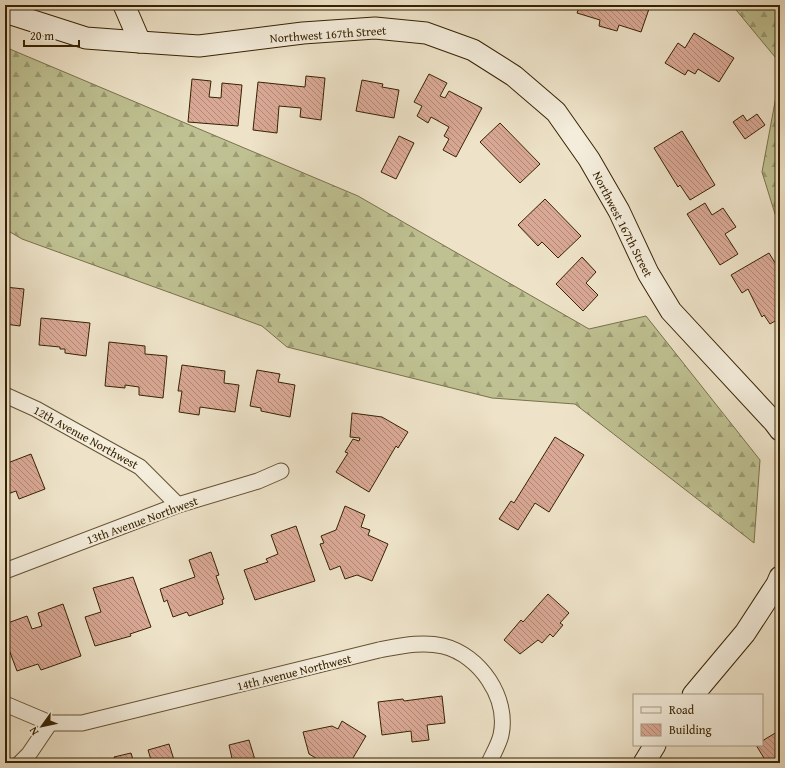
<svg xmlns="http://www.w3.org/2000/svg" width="785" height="768" viewBox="0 0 785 768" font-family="'Gentium Book Plus',serif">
  <defs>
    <pattern id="forest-firs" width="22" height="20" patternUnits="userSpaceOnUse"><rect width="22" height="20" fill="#bfc192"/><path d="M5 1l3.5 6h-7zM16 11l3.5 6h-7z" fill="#9c9c75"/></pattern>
    <pattern id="building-back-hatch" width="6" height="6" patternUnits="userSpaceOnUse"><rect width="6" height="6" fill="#daa996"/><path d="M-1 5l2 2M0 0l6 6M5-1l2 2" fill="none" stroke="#b28978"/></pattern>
  </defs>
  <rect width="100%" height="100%" fill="#eee3c9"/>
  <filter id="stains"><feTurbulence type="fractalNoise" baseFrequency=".005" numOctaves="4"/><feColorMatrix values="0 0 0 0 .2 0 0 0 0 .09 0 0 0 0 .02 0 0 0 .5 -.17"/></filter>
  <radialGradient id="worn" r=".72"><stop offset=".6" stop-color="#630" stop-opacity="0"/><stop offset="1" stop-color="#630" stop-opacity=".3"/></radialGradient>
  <g fill="url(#forest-firs)" stroke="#7a724a">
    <path d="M732,5H780V63Z"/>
    <path d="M5,47L358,196L589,329L646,316L760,460L754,543L575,404L492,398L287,347L262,326L22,239L5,229Z"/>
    <path d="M780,75V230L762,172Z"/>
  </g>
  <g fill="url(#building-back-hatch)" stroke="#362201">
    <path d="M580,5H647L650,6L641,32L619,25L617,31L599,26L600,20L577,13Z"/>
    <path d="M694,33L734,58L719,82L698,69L695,74L688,70L685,75L665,63L678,43L685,48Z"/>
    <path d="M429,74L447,83L440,96L445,98L449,91L482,108L456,157L443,150L449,139L444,136L449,127L431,117L428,123L417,116L422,106L414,102Z"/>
    <path d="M306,76L325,78L321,120L300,117L301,108L279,106L277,133L253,130L258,82L305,87Z"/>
    <path d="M192,79L211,81L209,97L221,98L222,83L242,85L238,126L188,122Z"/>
    <path d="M362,80L383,84L382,87L399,90L394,118L356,111Z"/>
    <path d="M757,114L765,125L745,139L733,122L743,115L747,121Z"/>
    <path d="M500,123L540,164L520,183L480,142Z"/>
    <path d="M682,131L715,185L690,200L680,185L678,187L654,148Z"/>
    <path d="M399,136L414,143L396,179L381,172Z"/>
    <path d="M545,199L581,236L558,258L542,242L538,246L518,225Z"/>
    <path d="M705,203L712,215L723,208L736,227L725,234L738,254L720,265L687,214Z"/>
    <path d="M769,253L780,271V318L770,324L764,315L762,317L748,289L742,293L731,275Z"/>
    <path d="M582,257L596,272L586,283L598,295L583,311L556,284Z"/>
    <path d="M5,287L24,289L20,326L5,324Z"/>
    <path d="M41,318L90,323L86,356L65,353V349H60V347L39,345Z"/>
    <path d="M109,342L145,346V354L167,356L163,398L139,395V387L125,385V388L105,386Z"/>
    <path d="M182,365L225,371L224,383L239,385L235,412L200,407L199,415L179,412L182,391H178Z"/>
    <path d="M257,370L280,374L278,382L295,385L290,417L261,411V408L250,406Z"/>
    <path d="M352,413L382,417L408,432L398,448L396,446L369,492L336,472L348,453L345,452L353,439L359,441L360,438L350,437Z"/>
    <path d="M555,437L584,455L549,512L535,503L518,530L499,519L511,501L514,503Z"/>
    <path d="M31,454L45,489L19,499L16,491L5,495V464Z"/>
    <path d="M345,506L365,515L361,527L370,530L368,535L388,544L372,581L357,575L345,579L340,566L330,570L320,544L324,543L321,536L336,530Z"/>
    <path d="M296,526L315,581L255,600L244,570L268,562L266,559L278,554L271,535Z"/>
    <path d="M211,552L219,575L216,576L224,599L222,600L223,604L189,616L187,612L173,617L167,600L164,602L160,589L195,577L189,560Z"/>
    <path d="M133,577L151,627L130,634L131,636L95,646L85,617L101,612L93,588Z"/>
    <path d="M548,594L569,613L560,623L563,625L553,637L550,634L542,643L538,640L520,654L504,640L521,620L523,622Z"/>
    <path d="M63,604L81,656L41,670L38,664L17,671L5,639V624L27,616L32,629L42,626L38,613Z"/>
    <path d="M442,696L445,723L427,725L429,740L412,742L411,731L382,735L378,702L403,699L404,701Z"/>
    <path d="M342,721L366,736L350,763H317L319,760L309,754L303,732L332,726L338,729Z"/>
    <path d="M777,732L780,736V757L767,763L756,745H762V741Z"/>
    <path d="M249,740L256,763H233L229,745Z"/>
    <path d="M169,744L175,763H152L148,750Z"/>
    <path d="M131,753L134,763H116L114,757Z"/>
  </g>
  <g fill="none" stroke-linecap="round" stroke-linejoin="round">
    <g stroke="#645233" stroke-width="17">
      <g id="street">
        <path d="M5,395L36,409L140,467L178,505"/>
        <path d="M5,571L178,505L258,481L281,471"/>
        <path d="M5,704L50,723H82L379,650C401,646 422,641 443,646C480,655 509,698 501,735C499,744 493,754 489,763"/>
        <path d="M20,763L29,754L50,723"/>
      </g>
    </g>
    <g stroke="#362201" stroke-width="23">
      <g id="secondary">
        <path d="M124,5L140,42"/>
        <path d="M5,12L86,38L140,42L199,46L303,33L375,28L426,33L473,50L514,76L556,112L589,159L619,211L648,273L671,311L774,422L780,430"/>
        <path d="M693,695L745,633L777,584L780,577"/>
        <path d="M644,763L655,745"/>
      </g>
    </g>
    <use href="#street" stroke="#f4eddc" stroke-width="15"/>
    <use href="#secondary" stroke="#f4eddc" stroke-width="21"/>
  </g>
  <g text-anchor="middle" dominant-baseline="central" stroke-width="4" stroke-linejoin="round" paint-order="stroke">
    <g font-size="12" fill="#362201" stroke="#f4eddc">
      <text transform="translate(328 34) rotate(-4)">Northwest 167th Street</text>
      <text transform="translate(623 224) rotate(63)">Northwest 167th Street</text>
      <text transform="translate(86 437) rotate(29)">12th Avenue Northwest</text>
      <text transform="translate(142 520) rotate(-20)">13th Avenue Northwest</text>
      <text transform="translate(294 672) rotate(-14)">14th Avenue Northwest</text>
    </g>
  </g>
  <rect width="785" height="768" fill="none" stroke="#eee3c9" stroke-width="20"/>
  <rect x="6" y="6" width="773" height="756" fill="none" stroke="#362201" stroke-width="2"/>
  <rect x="10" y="10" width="765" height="748" fill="none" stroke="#362201"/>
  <rect x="633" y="694" width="130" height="52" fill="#f4eddc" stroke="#a89c84"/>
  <rect x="641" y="707" width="20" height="6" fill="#f4eddc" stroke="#a89c84"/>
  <text x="669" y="714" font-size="12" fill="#362201">Road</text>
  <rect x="641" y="724" width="20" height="12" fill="url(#building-back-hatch)" stroke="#a89c84"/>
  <text x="669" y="734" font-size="12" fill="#362201">Building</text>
  <g transform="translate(42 726) rotate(237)" stroke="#f4eddc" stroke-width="3" paint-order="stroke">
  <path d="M0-3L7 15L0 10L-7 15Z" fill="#362201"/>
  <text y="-6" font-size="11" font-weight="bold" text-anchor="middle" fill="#362201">N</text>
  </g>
  <path d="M24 40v6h55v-6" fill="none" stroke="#362201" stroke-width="2"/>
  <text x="30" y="40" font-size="12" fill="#362201" stroke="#f4eddc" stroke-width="3" paint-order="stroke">20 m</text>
  <rect width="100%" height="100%" filter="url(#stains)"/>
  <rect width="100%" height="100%" fill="url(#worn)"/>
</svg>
